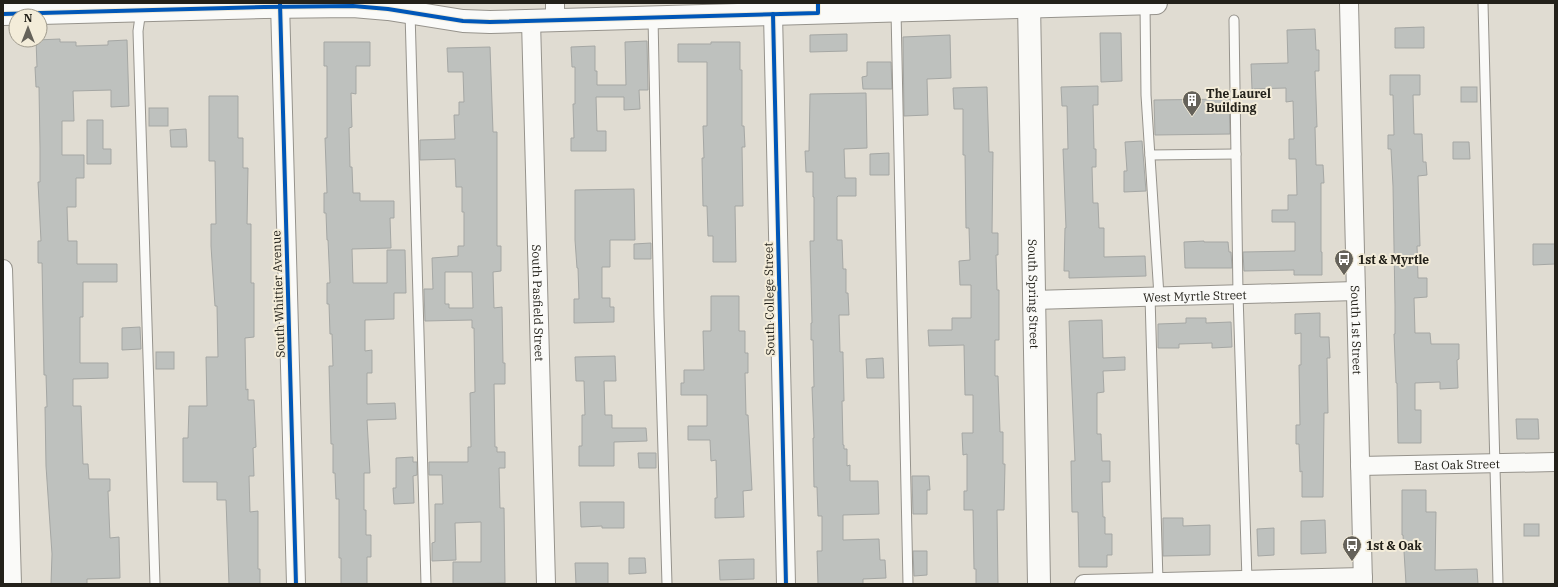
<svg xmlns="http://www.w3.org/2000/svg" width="1558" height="587" viewBox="0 0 1558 587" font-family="'IBM Plex Serif',serif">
  <rect width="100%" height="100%" fill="#e0dcd2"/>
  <g fill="#bec1be" stroke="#a5a7a4" fill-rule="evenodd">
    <path d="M1424,27V48H1395V28Z"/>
    <path d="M1315,29L1316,50H1319V71H1315L1317,127H1315L1316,165H1323L1324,183H1321V252H1322V275H1294V270L1244,271L1243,252L1295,251V222H1272V210H1288V195H1297L1296,159H1289V139H1294L1293,101L1286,102V88L1252,89L1251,64L1288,63L1287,30Z"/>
    <path d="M1100,33H1121L1122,81L1101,82Z"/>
    <path d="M847,34V51L810,52V35Z"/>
    <path d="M950,35L951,78L927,79L928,115L904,116L903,37Z"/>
    <path d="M60,39V42H76V46L108,45V41L127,40L129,106L111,107V90L73,91L74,121H62V155H84V178H76V207H67L68,241H77V264H117V282H83V317H80V363H108V378L73,379V406H81L83,464H88L89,479H110V491H108L110,538L119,537L120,578L87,579V584H51L52,554L46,466L45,407H47L46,375H44L42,263H38V241H41L38,182H40V148L39,87H36L35,67H37L36,40Z"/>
    <path d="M647,41L648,90H639L640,109L624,110V97H596L597,131H606V151H571V138H574L573,104H575V67H572L571,47L595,46V71H597V85H626L625,42Z"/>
    <path d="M324,42H370V66H356V94L351,93L352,127L349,128L350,167H352L353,193H360V201H394V218H390L391,248L352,249L353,283H387V250H405L406,293H394V319L365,320V351L372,350V373H367V404L395,403L396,419L367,420L370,473H364V510H366V535H371V557H367V584H341V558H339V499H336L335,473H333V444H331L329,366H333L332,334H330L329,304H327V283H330L328,240H327L326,213H324V193H327L325,138H327V66H324Z"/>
    <path d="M711,42H740V70H742V126H744L745,147H742L743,206H735L736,262H713V236H708L707,206H703L702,158H704L703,126H707V62H678V44H711Z"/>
    <path d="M490,47L493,132H497V246H501V271L493,272L494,308L502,307L503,363H505V384H494L495,447H497V452H505V468H499L500,508H504L505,583L453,584V562H481V522L455,523L456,560L432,561V543L435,542V504H443L442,475H429V462H468V447H471L470,393L475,392L474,328H472V320L425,321L424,289H433L432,258L458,256V246H464V212H462V187H456L455,159L420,160V140L455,139L454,115H459V102H464L463,72H448L447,48ZM445,272H472L473,308H449V304H445Z"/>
    <path d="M867,62H891L892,89H863L862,77L867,76Z"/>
    <path d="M1390,75H1420V95H1413L1414,134H1422L1423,162H1426L1427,175L1418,176L1420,246H1417L1418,278H1427V297L1414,298L1415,333H1430L1431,344H1459V359L1457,360L1458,388L1440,389V382L1415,383V410H1421V443H1398L1397,383H1396L1394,334H1395V306L1393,186L1391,149H1388V135H1394L1393,95H1390Z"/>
    <path d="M1098,86V105H1093L1094,149H1096V167H1092L1093,203H1098L1099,228H1104V257L1145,256L1146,276L1069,278V271H1064L1065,228H1066L1063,149H1068L1067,106H1062L1061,87Z"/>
    <path d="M987,87L989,152H993L992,233H998V255H996L997,290H999V340H995V376H998L1000,432H1003V464H1005L1004,510H997L998,584H976V569H974L973,510H964V491H967V454L963,455L962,433H973V395H965L964,345L929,346L928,330H952V318H971V285H960L959,261L970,260L969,228H966L965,155H963V109H954L953,88Z"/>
    <rect x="1461" y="87" width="16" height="15"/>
    <path d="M866,93L867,148L844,149L845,178H856V196H838L837,197V240H842L843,269H846V293H848L849,315H839L840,352H843V357L844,401H842L843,445H844V449H847V466L850,465V481H878L879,514L843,515V540L879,539L880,560H885L886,578L863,579V584H818L817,551H822V516H818L817,487H814L813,438H814L812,387H814L813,340H811V323H812L810,241H814V197H813V172H806L805,151H809L810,94Z"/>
    <path d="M209,96H238V138H243V168H248L247,224H251V283H254V337L245,338L246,390L248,389V400H254L256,447L253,448L254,476H249L250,512L258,511V569H260V584H229L226,500H217V482H183V438H188L189,406H207L206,357H218L217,306H215L211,246V224H216L215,161H209Z"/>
    <path d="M1229,99L1230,134L1155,135L1154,100Z"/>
    <rect x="149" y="108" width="19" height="18"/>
    <path d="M87,120H103V149H111V164H87Z"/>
    <path d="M186,129L187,147H171L170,130Z"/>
    <path d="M1142,141L1146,191L1124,192V171H1127L1125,142Z"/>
    <path d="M1453,142H1469L1470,159H1453Z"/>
    <path d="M889,153V175H870V154Z"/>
    <path d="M634,189L635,240H610V267H602V298H610V307H614V322L574,323V299H579L578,268H577L575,240V190Z"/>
    <path d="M1204,241V242H1228L1229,252H1231L1232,268H1185L1184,242Z"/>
    <path d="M651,243V259H634V244Z"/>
    <path d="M1533,244H1555V264L1533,265Z"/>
    <path d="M711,296H739V331H745V353H748V373H745L746,415H748L752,490L743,491L744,517L715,518V498H717L716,460L711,461L710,440H688V426H707V395H681V383H684V370H704L703,331H711Z"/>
    <path d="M1320,313V337H1329L1330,358H1327L1328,413H1324L1323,497H1302V471L1300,472L1299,444H1296V425H1300L1299,365H1301V333L1295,334V314Z"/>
    <path d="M1186,318H1206V323L1231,322L1232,347L1212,348V343L1179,344V348H1158V324L1186,323Z"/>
    <path d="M1102,320L1103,358L1125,357V370L1103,371L1104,392L1097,393V434H1101L1102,461H1110V482H1102L1103,517H1105V534H1112V555H1107V567H1079L1078,512H1072L1071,461H1075L1069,321Z"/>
    <path d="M140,327L141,349L122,350V328Z"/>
    <rect x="156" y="352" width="18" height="17"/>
    <path d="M615,356L616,381H604L605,415H612V428H646L647,441L614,442V466H579V446H582V415H585L584,381H576L575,357Z"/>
    <path d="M883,358L884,378H867L866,359Z"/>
    <path d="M1516,419H1538L1539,439H1517Z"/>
    <path d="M638,453H656V468H639Z"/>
    <path d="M413,457V462H417V475L413,476L414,503L394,504L393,488H396V458Z"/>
    <path d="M912,476H929L930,490H927V514H913Z"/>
    <path d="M1402,490H1426V512H1436L1435,570L1477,569L1478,584H1406L1403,535H1402Z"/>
    <path d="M580,502H624V528H602V526L581,527Z"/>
    <path d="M1163,518H1183V526L1210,525V555L1163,556Z"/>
    <path d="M1325,520L1326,553L1301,554V521Z"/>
    <rect x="1524" y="524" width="15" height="12"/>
    <path d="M1274,528V555L1258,556L1257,529Z"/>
    <path d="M913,551H927V575L914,576Z"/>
    <path d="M629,558H645L646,573L629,574Z"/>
    <path d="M754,559V579L720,580L719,560Z"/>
    <path d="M575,563H608V584H576Z"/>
  </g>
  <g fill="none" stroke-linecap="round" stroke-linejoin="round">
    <g stroke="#96938c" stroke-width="11">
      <g id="service">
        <path d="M1483,3L1498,584"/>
        <path d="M1145,4L1146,95L1159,296"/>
        <path d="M141,10L138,31L155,584"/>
        <path d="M896,11L908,584"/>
        <path d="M410,12L426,584"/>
        <path d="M653,17L659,317L667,584"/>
        <path d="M1234,20L1238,294L1247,580"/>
        <path d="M1150,155L1236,154"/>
        <path d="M1150,296L1158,582"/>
      </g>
    </g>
    <g stroke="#96938c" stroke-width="20">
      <g id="minor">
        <path d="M280,3L296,584"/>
        <path d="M555,3V21"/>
        <path id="s1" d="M1349,3L1363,584"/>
        <path d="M773,14L786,584"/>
        <path id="s2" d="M531,21L546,584"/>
        <path d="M3,269L12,584"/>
        <path id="s3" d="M1033,300L1356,291"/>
        <path id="s4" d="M1360,466L1555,462"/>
        <path d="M1084,584L1363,577"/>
      </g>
    </g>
    <g stroke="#96938c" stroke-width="24">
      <g id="tertiary">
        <path id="s5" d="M1029,3L1039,584"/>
        <path d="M3,14L264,7L353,6L388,9L463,21L490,22L1156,3"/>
      </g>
    </g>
    <use href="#service" stroke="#fafaf8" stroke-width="9"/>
    <use href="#minor" stroke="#fafaf8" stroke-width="18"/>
    <use href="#tertiary" stroke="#fafaf8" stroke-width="22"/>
    <g stroke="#f3ecd9" stroke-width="6">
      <g id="cycleway">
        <path d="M280,3L296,584"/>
        <path d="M3,14L264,7L353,6L388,9L463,21L490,22L818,13V3"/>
        <path d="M773,14L786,584"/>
      </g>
    </g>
    <use href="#cycleway" stroke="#0057b8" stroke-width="4"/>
  </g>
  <defs>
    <g id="building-pin" transform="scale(1)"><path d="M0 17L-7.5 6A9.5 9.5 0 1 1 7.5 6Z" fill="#65625a" stroke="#f3ecd9"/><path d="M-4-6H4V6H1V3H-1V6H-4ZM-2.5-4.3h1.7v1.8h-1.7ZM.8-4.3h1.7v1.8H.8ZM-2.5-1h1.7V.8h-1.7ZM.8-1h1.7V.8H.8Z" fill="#fff"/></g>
    <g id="bus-pin" transform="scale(1)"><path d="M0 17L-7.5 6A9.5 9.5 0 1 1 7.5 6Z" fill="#65625a" stroke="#f3ecd9"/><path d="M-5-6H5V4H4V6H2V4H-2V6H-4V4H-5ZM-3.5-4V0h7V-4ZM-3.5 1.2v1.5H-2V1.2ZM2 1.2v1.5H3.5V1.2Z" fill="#fff"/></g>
  </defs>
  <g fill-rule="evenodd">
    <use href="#building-pin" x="1192" y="100"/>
    <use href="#bus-pin" x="1344" y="259"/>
    <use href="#bus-pin" x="1352" y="545"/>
  </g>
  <g text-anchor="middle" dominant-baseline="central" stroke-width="4" stroke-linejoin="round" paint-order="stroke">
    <g font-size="12" font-weight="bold" fill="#23211a" stroke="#f3ecd9" text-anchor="start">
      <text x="1206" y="93">The Laurel<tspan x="1206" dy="14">Building</tspan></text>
      <text x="1358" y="259">1st &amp; Myrtle</text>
      <text x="1366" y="545">1st &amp; Oak</text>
    </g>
    <g font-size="12" fill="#23211a" stroke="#f3ecd9">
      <text transform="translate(278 294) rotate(-92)">South Whittier Avenue</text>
      <text stroke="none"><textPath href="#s5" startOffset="291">South Spring Street</textPath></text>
      <text stroke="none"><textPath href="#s3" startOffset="162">West Myrtle Street</textPath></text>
      <text transform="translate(769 299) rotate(-91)">South College Street</text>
      <text stroke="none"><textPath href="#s2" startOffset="282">South Pasfield Street</textPath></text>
      <text stroke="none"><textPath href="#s1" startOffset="327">South 1st Street</textPath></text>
      <text stroke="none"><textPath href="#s4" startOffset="97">East Oak Street</textPath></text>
    </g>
  </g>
  <rect width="1558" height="587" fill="none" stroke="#23211a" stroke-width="8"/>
  <g transform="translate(28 28)"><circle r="19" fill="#f3ecd9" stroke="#a09b8d"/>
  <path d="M0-3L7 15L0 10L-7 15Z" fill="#65625a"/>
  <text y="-6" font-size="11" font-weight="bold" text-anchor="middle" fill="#23211a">N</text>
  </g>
</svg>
